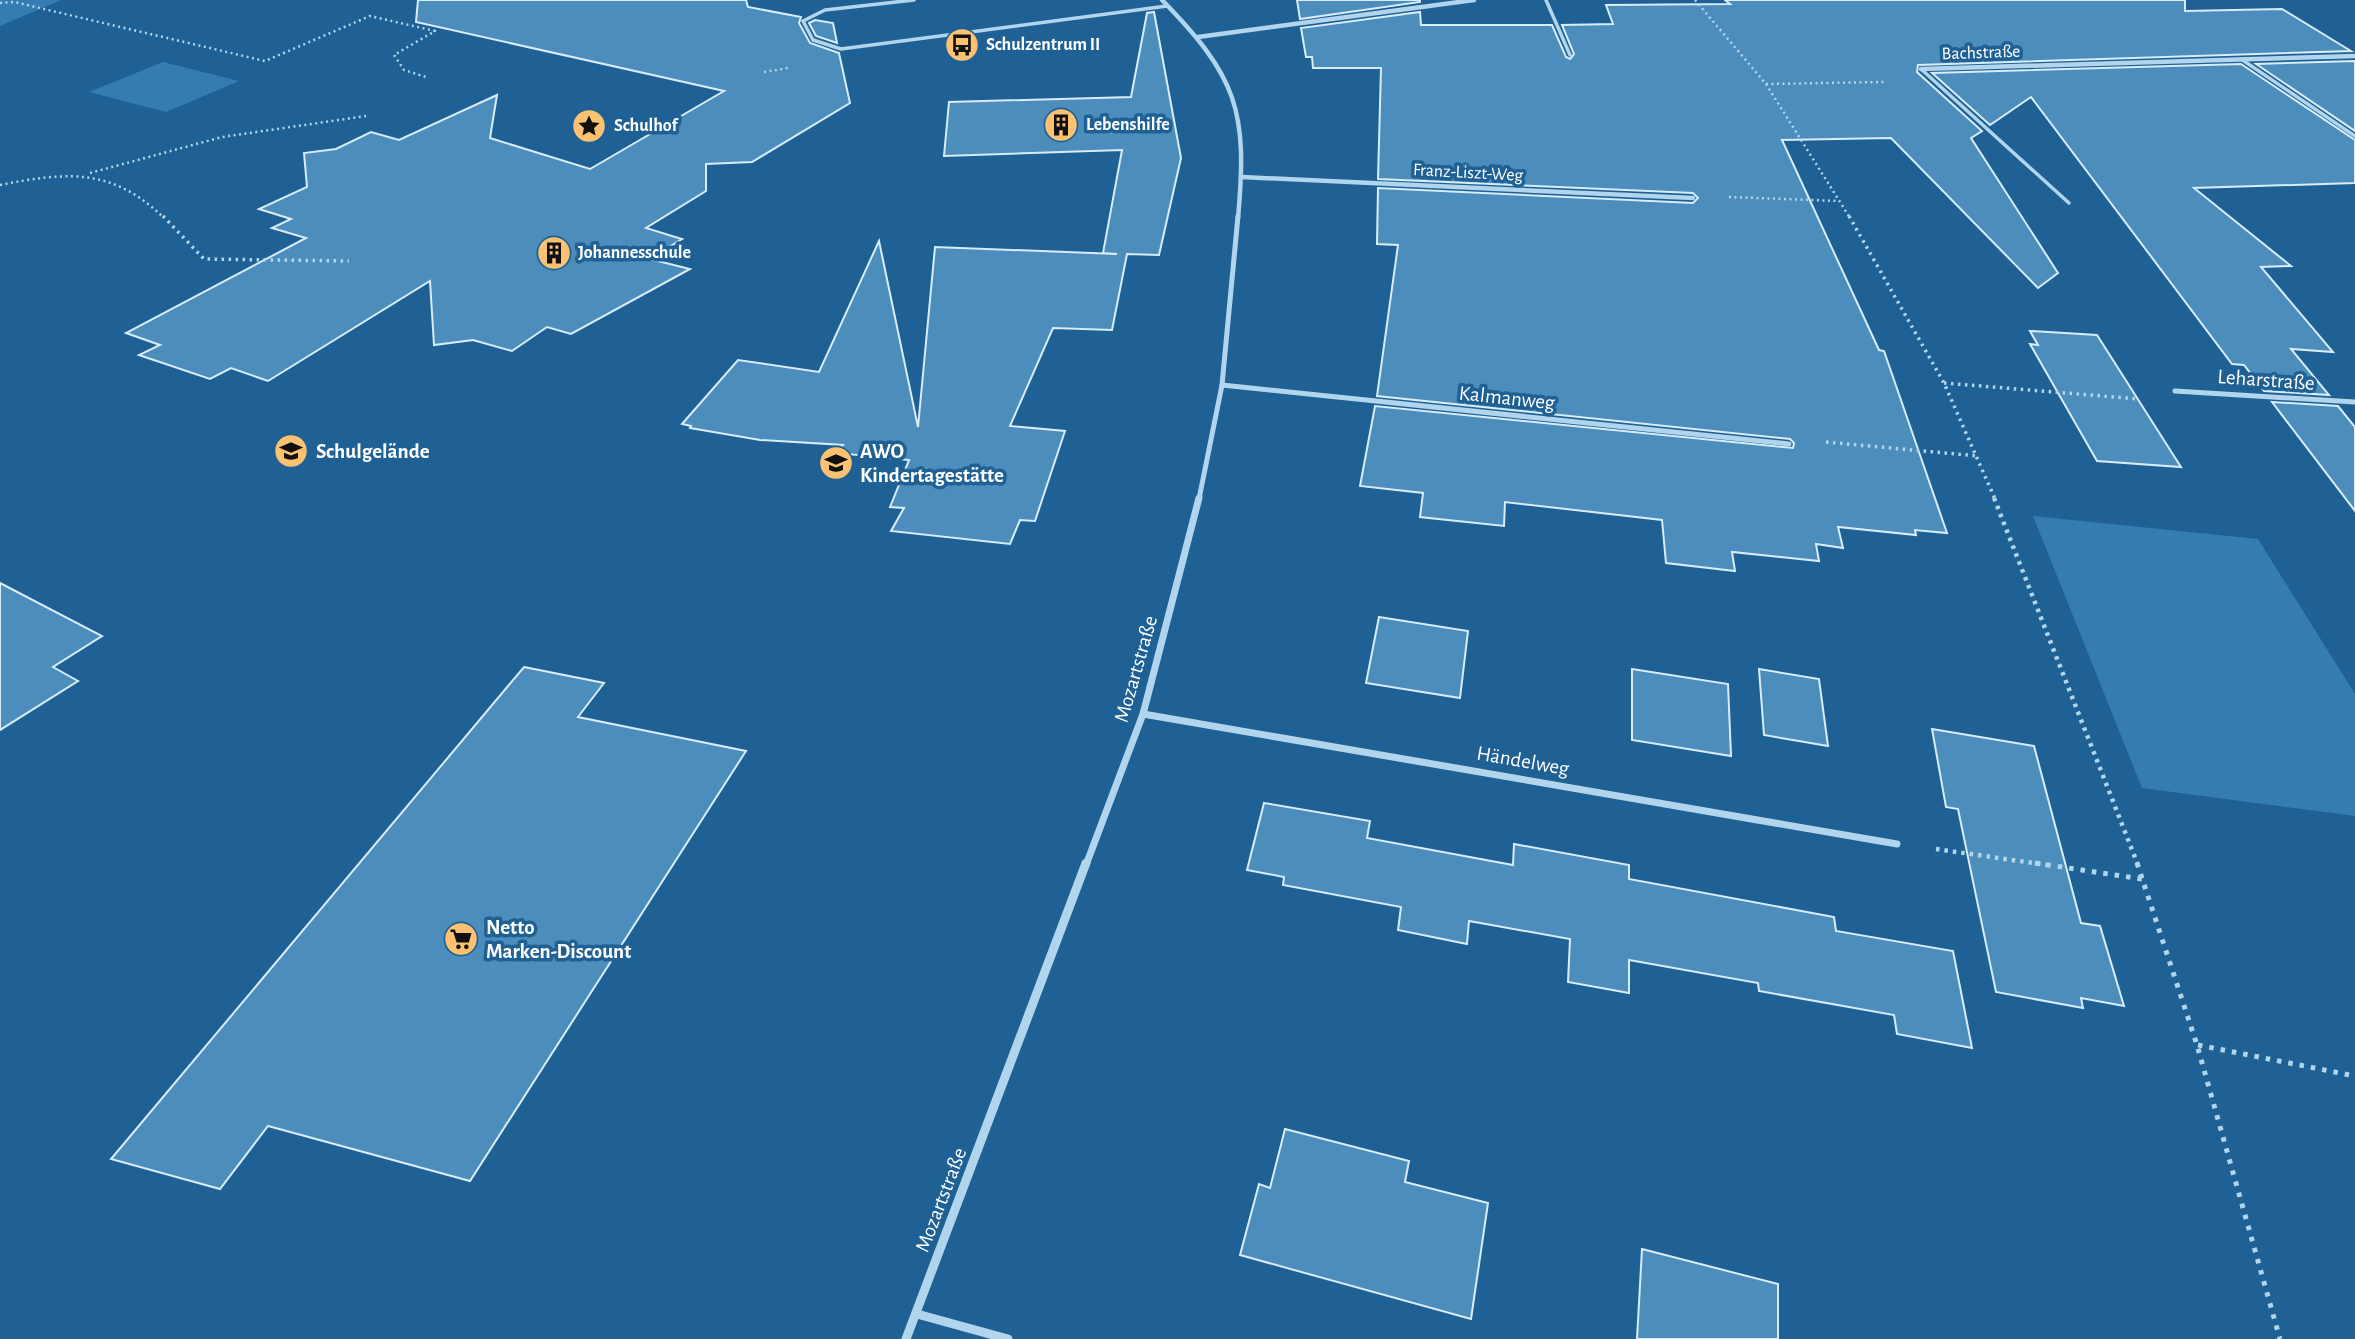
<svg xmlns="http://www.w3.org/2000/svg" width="2355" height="1339" viewBox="0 0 2355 1339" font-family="'Alegreya Sans',sans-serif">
  <rect width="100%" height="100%" fill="#1f6194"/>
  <g fill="#347cb1">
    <path d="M0,0H61L0,26Z"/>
    <path d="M163,62L239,81L166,112L89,92Z"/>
    <path d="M2033,516L2258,539L2355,694V816L2142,788Z"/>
  </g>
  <g fill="#4c8dbc" stroke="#d8ecfa" stroke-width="2">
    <path d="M418,0H746L748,7L801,17L799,23L810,43L839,53L850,103L752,162L706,164V191L646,228L682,239L650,259L690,269L571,334L547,327L512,351L473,340L434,345L430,281L268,381L231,368L210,379L139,355L160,345L126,333L306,238L272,228L291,219L259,209L307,187L304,153L336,149L371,132L399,140L497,95L490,138L590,169L724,91L416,22Z"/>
    <path d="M1297,0H1420V2L1300,19Z"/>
    <path d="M1725,0H2185V11L2282,9L2351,51L1918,65L1917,72L1982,131L1971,138L2058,273L2038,288L1891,138L1782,140L1879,350L1884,351L1947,533L1915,530L1916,535L1838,527L1843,548L1816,544L1819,561L1732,552L1735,571L1666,563L1662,520L1505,502L1504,526L1420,517L1423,493L1360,486L1375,406L1793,448L1794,443L1790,439L1377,396L1398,245L1377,244L1378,188L1693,203L1698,198L1693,193L1378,179L1381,68H1313L1312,57H1306L1301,28L1420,12L1421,25H1552L1566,57L1570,59L1574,54L1562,25L1613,24L1606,5L1730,4Z"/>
    <path d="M1154,12L1181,158L1159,255L1127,254L1112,330L1053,328L1010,426L1065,431L1035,521L1020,520L1010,544L891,531L904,508L890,507L909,460L837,453L843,445L760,440L690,428L691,426L682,424L738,360L819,372L879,241L918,427L935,247L1117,254L1103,253L1122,150L944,156L949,102L1131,97L1147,13Z"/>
    <path d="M815,20L833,23L837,43L816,36L809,23Z"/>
    <path d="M2355,61V131L2256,64Z"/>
    <path d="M2241,64L2355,140V183L2194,188L2291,266L2261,267L2333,352L2291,349L2329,395L2264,391L2244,365L2232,364L2031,97L1990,125L1932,73Z"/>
    <path d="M2030,331L2097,335L2181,467L2097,461L2030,344L2038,345Z"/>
    <path d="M2272,402L2338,406L2355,427V511Z"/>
    <path d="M0,583L102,636L53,667L78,681L0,730Z"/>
    <path d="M1379,617L1468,631L1460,698L1366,683Z"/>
    <path d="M524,667L604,683L578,717L746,751L470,1181L268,1126L220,1189L111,1159Z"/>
    <path d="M1632,669L1728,684L1731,756L1632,740Z"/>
    <path d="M1759,669L1819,679L1828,746L1764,735Z"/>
    <path d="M1932,729L2034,746L2081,923L2100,926L2124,1006L2081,998L2083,1008L1996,992L1958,809L1946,807Z"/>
    <path d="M1264,803L1370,821L1367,838L1513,865L1514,844L1629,865V879L1834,917L1836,931L1953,951L1972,1048L1897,1034L1894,1015L1759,991L1758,983L1629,960V993L1568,982L1570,939L1469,921L1467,944L1398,930L1401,907L1283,885L1284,877L1247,870Z"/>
    <path d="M1285,1129L1409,1161L1405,1182L1488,1203L1471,1319L1240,1255L1259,1184L1270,1188Z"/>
    <path d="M1642,1249L1778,1284V1339H1637Z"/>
  </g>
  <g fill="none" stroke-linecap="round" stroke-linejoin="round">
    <g stroke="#b2d5ee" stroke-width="2.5" stroke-dasharray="2 3.5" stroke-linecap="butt">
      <path d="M1695,0L1766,84L1850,218"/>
      <path d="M0,3L14,2L265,61L370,16L435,31L394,55L404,70L429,78"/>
      <path d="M764,72L788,68"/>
      <path d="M1766,84L1884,82"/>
      <path d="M90,173L222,137L366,116"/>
      <path d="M0,185C66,172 112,167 164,218"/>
      <path d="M1729,197L1839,201"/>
    </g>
    <g stroke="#b2d5ee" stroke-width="3.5" stroke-dasharray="2.5 4.5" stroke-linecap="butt">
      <path d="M163,216L204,259L349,261"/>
      <path d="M1849,216L1944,383L1995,499"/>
      <path d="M1944,383L2139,399"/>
      <path d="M1826,442L1978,456"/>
    </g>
    <g stroke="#b2d5ee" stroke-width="4.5" stroke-dasharray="3.5 5" stroke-linecap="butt">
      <path d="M1994,498L2138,865"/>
      <path d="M1936,849L2047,865"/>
    </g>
    <g stroke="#b2d5ee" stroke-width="5" stroke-dasharray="4.5 7" stroke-linecap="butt">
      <path d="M2035,863L2142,879"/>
      <path d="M2137,863L2197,1045L2280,1339"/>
      <path d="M2198,1045L2355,1076"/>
    </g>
    <g stroke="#b2d5ee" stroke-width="3.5">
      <path d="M914,0L825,10L803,21L813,40L841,49L1167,6"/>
      <path d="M1546,0L1570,55"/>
      <path d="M2241,59L2355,136"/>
      <path d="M1921,69L2069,203"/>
    </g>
    <g stroke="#b2d5ee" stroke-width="4.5">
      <path d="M1162,0C1237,77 1248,110 1238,218"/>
      <path d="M1198,37L1474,0"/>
      <path d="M1921,69L2355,56"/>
      <path d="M1242,177L1693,198"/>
    </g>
    <g stroke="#b2d5ee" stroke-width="5">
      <path d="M1222,385L1789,444"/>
      <path d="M2175,391L2355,402"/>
      <path d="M1199,499L1222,385L1238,216"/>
    </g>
    <g stroke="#b2d5ee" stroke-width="7">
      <path d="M1143,714L1897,844"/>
      <path d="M1086,865L1143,714L1199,498"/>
    </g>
    <g stroke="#b2d5ee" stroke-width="9">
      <path d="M917,1314L1008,1339"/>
      <path d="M906,1339L1086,863"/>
    </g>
  </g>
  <defs>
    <g id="bus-disc" transform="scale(1.75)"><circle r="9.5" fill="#fcc272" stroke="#1f6194"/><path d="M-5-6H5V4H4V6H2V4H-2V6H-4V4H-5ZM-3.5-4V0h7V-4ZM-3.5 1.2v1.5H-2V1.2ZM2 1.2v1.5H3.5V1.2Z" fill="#111"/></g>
    <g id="building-disc" transform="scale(1.75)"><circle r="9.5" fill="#fcc272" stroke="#1f6194"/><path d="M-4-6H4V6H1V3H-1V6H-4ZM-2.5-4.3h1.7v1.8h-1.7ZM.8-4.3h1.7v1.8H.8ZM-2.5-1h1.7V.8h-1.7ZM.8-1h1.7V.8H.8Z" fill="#111"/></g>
    <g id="sight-disc" transform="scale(1.75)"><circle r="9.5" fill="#fcc272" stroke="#1f6194"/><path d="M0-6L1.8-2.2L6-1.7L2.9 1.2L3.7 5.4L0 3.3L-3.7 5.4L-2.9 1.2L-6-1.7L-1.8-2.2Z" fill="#111"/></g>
    <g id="school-disc" transform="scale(1.75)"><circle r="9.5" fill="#fcc272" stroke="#1f6194"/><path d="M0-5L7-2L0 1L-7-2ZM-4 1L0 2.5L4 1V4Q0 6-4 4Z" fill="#111"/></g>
    <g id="supermarket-disc" transform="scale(1.75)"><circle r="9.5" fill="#fcc272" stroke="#1f6194"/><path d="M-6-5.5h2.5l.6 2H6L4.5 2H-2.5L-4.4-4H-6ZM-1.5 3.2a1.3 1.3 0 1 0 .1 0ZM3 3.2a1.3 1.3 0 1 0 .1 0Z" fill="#111"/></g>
  </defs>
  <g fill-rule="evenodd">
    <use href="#bus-disc" x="962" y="45"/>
    <use href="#building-disc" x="1061" y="125"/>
    <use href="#sight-disc" x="589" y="126"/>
    <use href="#building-disc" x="554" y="253"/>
    <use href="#school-disc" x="291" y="451"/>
    <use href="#school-disc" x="836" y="463"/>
    <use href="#supermarket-disc" x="461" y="939"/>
  </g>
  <g text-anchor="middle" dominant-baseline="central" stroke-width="7" stroke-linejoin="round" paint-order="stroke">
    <g font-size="18" font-weight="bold" fill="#fff" stroke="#1f6194" text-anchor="start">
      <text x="986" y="45">Schulzentrum II</text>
      <text x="1086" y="125">Lebenshilfe</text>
      <text x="614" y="126">Schulhof</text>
      <text x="578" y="253">Johannesschule</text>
    </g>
    <g font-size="18" fill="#fff" stroke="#1f6194">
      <text transform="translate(1981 53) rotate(-2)">Bachstraße</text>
      <text transform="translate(1468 173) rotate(3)">Franz-Liszt-Weg</text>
    </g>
    <g font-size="21" fill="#fff" stroke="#1f6194">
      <text transform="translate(2266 380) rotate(4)">Leharstraße</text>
      <text transform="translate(1507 398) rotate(6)">Kalmanweg</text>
      <text transform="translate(1136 669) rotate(-74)">Mozartstraße</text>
      <text transform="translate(1523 761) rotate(10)">Händelweg</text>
      <text transform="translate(941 1200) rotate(-69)">Mozartstraße</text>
    </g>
    <g font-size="21" font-weight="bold" fill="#fff" stroke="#1f6194" text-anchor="start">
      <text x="316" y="451">Schulgelände</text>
      <text x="860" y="451">AWO<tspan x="860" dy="24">Kindertagestätte</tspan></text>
      <text x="486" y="927">Netto<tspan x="486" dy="24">Marken-Discount</tspan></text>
    </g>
  </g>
</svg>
